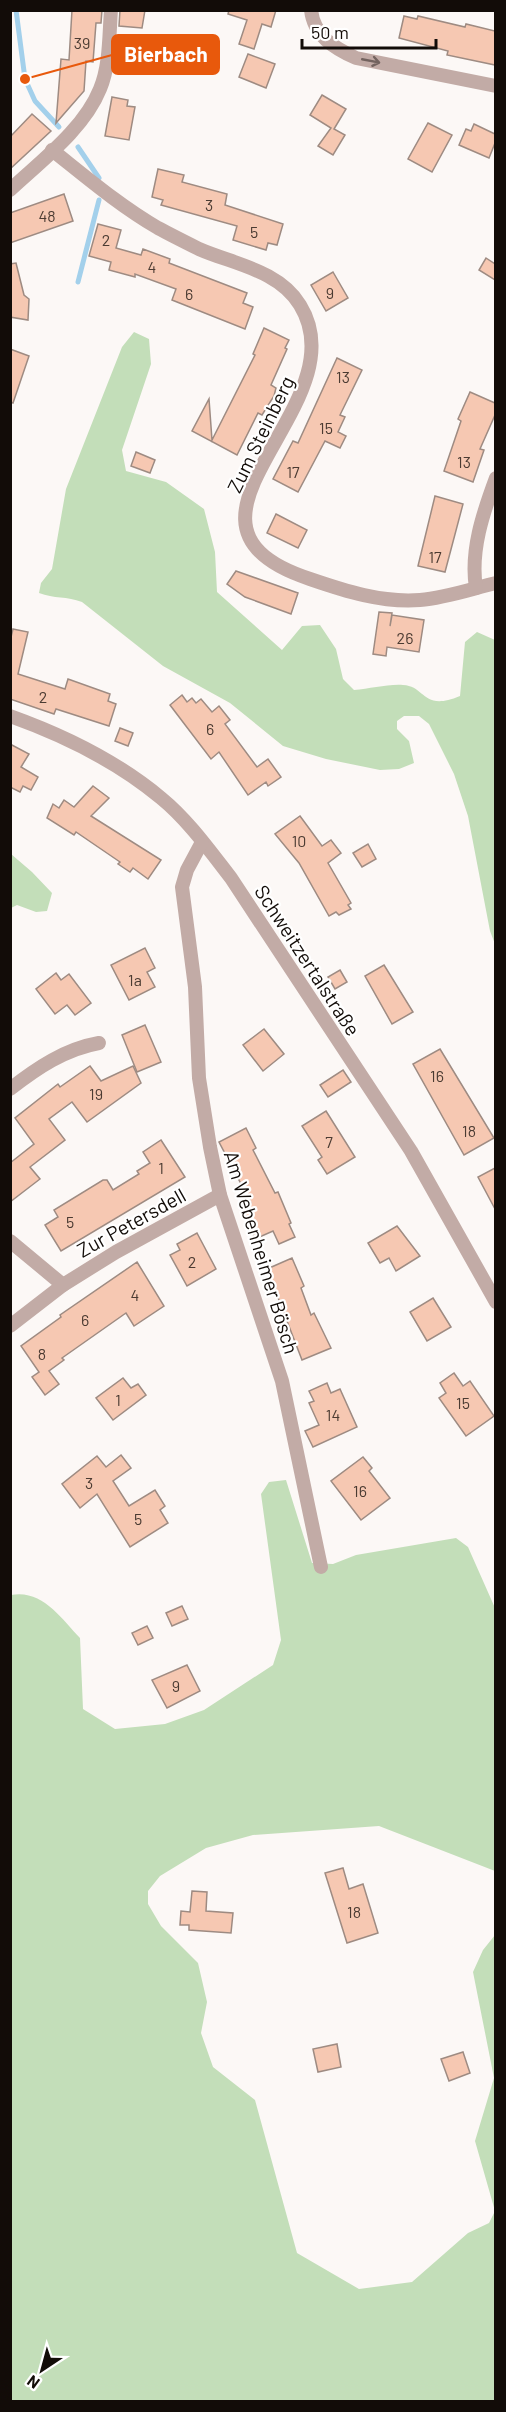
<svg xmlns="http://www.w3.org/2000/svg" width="506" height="2412" viewBox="0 0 506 2412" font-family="Barlow,sans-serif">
  <rect width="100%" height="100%" fill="#fcf8f6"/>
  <g fill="#c3deb9">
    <path d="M134,332L149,339L151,364L122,450L126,471L166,482L204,509L215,552L217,592L282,650L302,626L320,625L336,649L343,679L354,690C370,689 387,684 403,685C426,686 422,712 460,696L465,642L477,632L495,640V944L490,931L468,816L454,774L429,724L419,716H404L397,721V729L409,741L414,763L399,769L380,770L326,759L283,746L230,703L163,666L82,602C67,596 54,599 39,593L41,583L52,569L66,489L122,347Z"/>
    <path d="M11,854L32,872L52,893L47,911L36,912L17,905L11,908Z"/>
    <path d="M286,1480L312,1563L333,1564L356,1555L456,1538L468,1547L495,1608V1871L379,1826L253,1835L206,1848L160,1876L148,1891V1904L161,1926L198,1963L207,2002L201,2033L213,2067L255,2100L297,2253L359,2289L412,2282L468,2233L489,2223L495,2211L475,2141L494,2078L473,1972L483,1950L495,1935V2401L11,2402V1595C42,1589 61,1618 80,1638L83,1709L115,1729L165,1724L204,1710L273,1665L281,1640L261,1494L269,1482Z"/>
  </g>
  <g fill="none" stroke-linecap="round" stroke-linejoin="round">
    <g stroke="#a3d0eb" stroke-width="5">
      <path d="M16,10L25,79L35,101L59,127"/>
      <path d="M78,147L99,178"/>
      <path d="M78,282L99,200"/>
    </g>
  </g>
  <g fill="#f6c8b2" stroke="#9e8b82" stroke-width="1.5">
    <path d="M72,10H102L101,23H96L93,62L86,61L84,91L56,123L61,59L69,60Z"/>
    <path d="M120,10H145L142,28L119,26Z"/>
    <path d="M229,10H276L271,27L262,24L254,49L239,44L247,20L228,14Z"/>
    <path d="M404,16L417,19L418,16L465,27L466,24L495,31V65L447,55L448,51L399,38Z"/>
    <path d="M248,54L275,64L266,88L239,77Z"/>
    <path d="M322,95L346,109L334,129L345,135L333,155L318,146L331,128L310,115Z"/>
    <path d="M112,97L128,100L127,106L135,107L129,140L105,136Z"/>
    <path d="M32,114L51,131L10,169V137Z"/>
    <path d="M428,123L452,135L432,172L408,159Z"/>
    <path d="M474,124L495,134V143L489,158L459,145L466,129L471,131Z"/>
    <path d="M158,169L184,175L182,182L227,194L225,205L283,224L277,245L268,243L266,250L233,240L237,226L161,205L163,200L152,197Z"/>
    <path d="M64,194L73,221L10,243V213Z"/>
    <path d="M98,224L121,230L116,248L141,255L143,249L170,259L169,263L247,293L243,303L253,307L245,329L172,300L176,289L135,274V277L109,270L111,262L89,256Z"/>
    <path d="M486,258L495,264V280L479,270Z"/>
    <path d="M16,263L24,295L29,299L28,320L10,317V264Z"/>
    <path d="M333,272L348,298L326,311L311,285Z"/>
    <path d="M264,328L289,340L285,348L287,349L271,385L276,388L274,396L262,415L258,413L237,455L192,431L209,399L212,440L255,355L253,354Z"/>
    <path d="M10,349L29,356L13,403L10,402Z"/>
    <path d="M337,358L362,370L340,415L345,417L338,432L346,436L340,448L325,441L298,492L273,479L293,441L298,443Z"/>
    <path d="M470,392L495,403V415L480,449L484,450L473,482L444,471L461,421L458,419Z"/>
    <path d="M136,452L155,460L150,473L131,466Z"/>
    <path d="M435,496L463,504L445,572L418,566Z"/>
    <path d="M276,514L307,530L298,548L267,533Z"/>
    <path d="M236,571L298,593L291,614L245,597L227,584Z"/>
    <path d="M379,612L392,613L390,626L392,615L424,620L419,652L387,647L386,656L373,654Z"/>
    <path d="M13,629L28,632L18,674L65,689L68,679L110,694L108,701L116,704L109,726L56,709L54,714L10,699V641Z"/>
    <path d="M182,695L187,702L192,698L196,703L201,699L212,712L219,706L230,720L225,724L257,767L268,759L281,777L268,786L266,782L248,795L219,752L211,759L170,705Z"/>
    <path d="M120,728L133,733L128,746L115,741Z"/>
    <path d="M10,744L29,754L21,767L38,777L31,790L23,786L20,792L10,787Z"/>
    <path d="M93,786L109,798L91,816L161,860L148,879L133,868L130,872L118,864L120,862L76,832L74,835L47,818L53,804L59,808L64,800L74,807Z"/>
    <path d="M300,816L322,846L331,840L341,853L328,863L351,903L348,905L351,909L339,915L336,912L329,916L299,863L275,834Z"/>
    <path d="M368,844L376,859L362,867L353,853Z"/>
    <path d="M145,948L155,968L147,972L155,987L129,1000L111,965Z"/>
    <path d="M384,965L413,1012L392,1024L365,976Z"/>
    <path d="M340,970L347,982L335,989L328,977Z"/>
    <path d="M56,973L61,980L69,974L91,1003L75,1015L67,1005L55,1014L36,989Z"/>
    <path d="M145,1025L161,1062L137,1072L122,1035Z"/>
    <path d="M264,1029L284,1054L263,1071L243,1045Z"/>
    <path d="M440,1049L494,1138L464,1155L413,1064Z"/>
    <path d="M90,1066L101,1081L133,1066L141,1083L87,1122L72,1102L49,1119L65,1140L30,1167L40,1179L10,1202V1163L34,1144L15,1118L58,1084L60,1087Z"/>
    <path d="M343,1070L351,1082L328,1097L320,1085Z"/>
    <path d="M326,1111L355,1157L327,1174L318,1160L322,1157L302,1126Z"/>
    <path d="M246,1128L256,1148L253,1150L275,1193L278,1192L291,1223L289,1224L295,1237L279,1244L273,1231L255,1239L242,1207L251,1203L219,1142Z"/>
    <path d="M161,1140L185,1177L61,1251L45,1225L58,1217L54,1210L103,1180H107L113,1190L139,1174L137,1171L150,1163L143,1152Z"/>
    <path d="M495,1168V1209L478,1177Z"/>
    <path d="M397,1226L420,1256L396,1271L389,1258L380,1263L368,1243Z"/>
    <path d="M197,1233L216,1269L187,1286L170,1255L180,1250L177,1244Z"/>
    <path d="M292,1258L304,1286L301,1288L311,1315L314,1313L331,1348L302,1360L267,1269Z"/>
    <path d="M137,1262L164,1306L134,1326L126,1313L62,1358L64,1360L49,1371L59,1384L45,1395L32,1377L39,1372L21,1346L61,1317L60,1315Z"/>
    <path d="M433,1298L451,1327L427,1341L410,1312Z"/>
    <path d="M454,1373L463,1386L470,1381L494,1416L466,1436L439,1398L446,1393L440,1383Z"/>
    <path d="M123,1378L131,1388L138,1384L146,1395L113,1420L96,1398Z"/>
    <path d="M327,1383L331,1393L340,1389L357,1427L313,1447L305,1431L319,1425L309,1403L314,1401L309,1391Z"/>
    <path d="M121,1455L131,1468L113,1481L129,1506L155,1490L165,1506L160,1510L168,1523L130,1547L97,1494L80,1508L62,1484L97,1456L106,1467Z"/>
    <path d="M363,1457L372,1468L369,1471L390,1498L361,1520L331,1481Z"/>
    <path d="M182,1606L188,1619L172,1626L166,1613Z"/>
    <path d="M147,1626L153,1638L138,1645L132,1633Z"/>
    <path d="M187,1665L200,1691L167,1708L152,1680Z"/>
    <path d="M343,1868L349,1889L363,1884L378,1933L347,1943L325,1873Z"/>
    <path d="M192,1891L207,1892L206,1911L233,1913L231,1933L189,1930V1925H180L181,1911L190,1912Z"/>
    <path d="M337,2044L341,2067L318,2072L313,2049Z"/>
    <path d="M463,2052L470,2073L449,2081L441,2059Z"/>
  </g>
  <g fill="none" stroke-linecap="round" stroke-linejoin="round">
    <g stroke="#c2aba6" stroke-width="14">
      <path d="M311,10C314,36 334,48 356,58L496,86"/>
      <path d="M52,150C86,177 120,206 158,228C171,235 185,242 199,249C233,264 279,270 300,305C363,407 141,524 310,579C345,591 382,603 420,600C446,598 471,589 496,583"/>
      <path d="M10,190C41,161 84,129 100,89C110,65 109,36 111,10"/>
      <path d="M476,588C470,551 483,513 496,478"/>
      <path d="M10,716C63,735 118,762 161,798C188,820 210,851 231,878L411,1151L496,1302"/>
      <path d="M202,842L187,870L182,887L195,987L199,1078L210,1147L220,1195L282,1381L321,1567"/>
      <path d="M10,1089C37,1068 65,1049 99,1043"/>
      <path d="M10,1241L63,1285"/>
      <path d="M10,1326L63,1285L116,1252L220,1195"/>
    </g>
  </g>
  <defs><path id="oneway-shaft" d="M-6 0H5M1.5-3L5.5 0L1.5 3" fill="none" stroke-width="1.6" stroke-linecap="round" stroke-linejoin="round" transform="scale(1.5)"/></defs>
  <use stroke="#73635f" href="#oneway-shaft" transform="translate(371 61) rotate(11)"/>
  <g text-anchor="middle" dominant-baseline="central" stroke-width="4.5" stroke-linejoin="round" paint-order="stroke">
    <g font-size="16" fill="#4b3b32">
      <text x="82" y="42">39</text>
      <text x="209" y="204">3</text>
      <text x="47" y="215">48</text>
      <text x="254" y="231">5</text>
      <text x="106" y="239">2</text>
      <text x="152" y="266">4</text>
      <text x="330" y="292">9</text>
      <text x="189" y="293">6</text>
      <text x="343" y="376">13</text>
      <text x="326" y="427">15</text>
      <text x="464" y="461">13</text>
      <text x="293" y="471">17</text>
      <text x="435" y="556">17</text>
      <text x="405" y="637">26</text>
      <text x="43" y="696">2</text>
      <text x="210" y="728">6</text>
      <text x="299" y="840">10</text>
      <text x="135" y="979">1a</text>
      <text x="437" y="1075">16</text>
      <text x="96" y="1093">19</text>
      <text x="469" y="1130">18</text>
      <text x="329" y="1141">7</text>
      <text x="161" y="1167">1</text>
      <text x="70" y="1221">5</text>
      <text x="192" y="1261">2</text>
      <text x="135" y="1294">4</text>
      <text x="85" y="1319">6</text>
      <text x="42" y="1353">8</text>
      <text x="118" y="1399">1</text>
      <text x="463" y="1402">15</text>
      <text x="333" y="1414">14</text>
      <text x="89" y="1482">3</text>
      <text x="360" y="1490">16</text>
      <text x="138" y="1518">5</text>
      <text x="176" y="1685">9</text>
      <text x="354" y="1911">18</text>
    </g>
    <g font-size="20" fill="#120c08" stroke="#fff">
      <text transform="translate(260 434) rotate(-64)">Zum Steinberg</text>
      <text transform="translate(308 960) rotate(57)">Schweitzertalstraße</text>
      <text transform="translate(131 1222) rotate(-29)">Zur Petersdell</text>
      <text transform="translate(262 1252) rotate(73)">Am Webenheimer Bösch</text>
    </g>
  </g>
  <path fill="none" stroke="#e8590c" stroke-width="2" d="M25 79L112 55"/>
  <circle fill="#e8590c" stroke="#fff" stroke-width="2" cx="25" cy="79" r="6"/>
  <rect fill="#e8590c" stroke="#e8590c" stroke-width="2" x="112" y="35" width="107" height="39" rx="6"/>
  <g font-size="21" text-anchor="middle" font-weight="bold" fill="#fff">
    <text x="166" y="62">Bierbach</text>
  </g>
  <rect width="506" height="2412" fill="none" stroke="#120c08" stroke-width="24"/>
  <g transform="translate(42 2370) rotate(216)" stroke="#ffffff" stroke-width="4.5" paint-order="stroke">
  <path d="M0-4.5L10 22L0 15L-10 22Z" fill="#120c08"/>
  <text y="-9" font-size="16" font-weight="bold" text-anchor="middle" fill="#120c08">N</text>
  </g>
  <path d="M302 39v9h134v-9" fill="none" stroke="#120c08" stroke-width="3"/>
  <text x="311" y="39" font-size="18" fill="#120c08" stroke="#ffffff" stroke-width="4.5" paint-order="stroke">50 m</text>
</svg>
